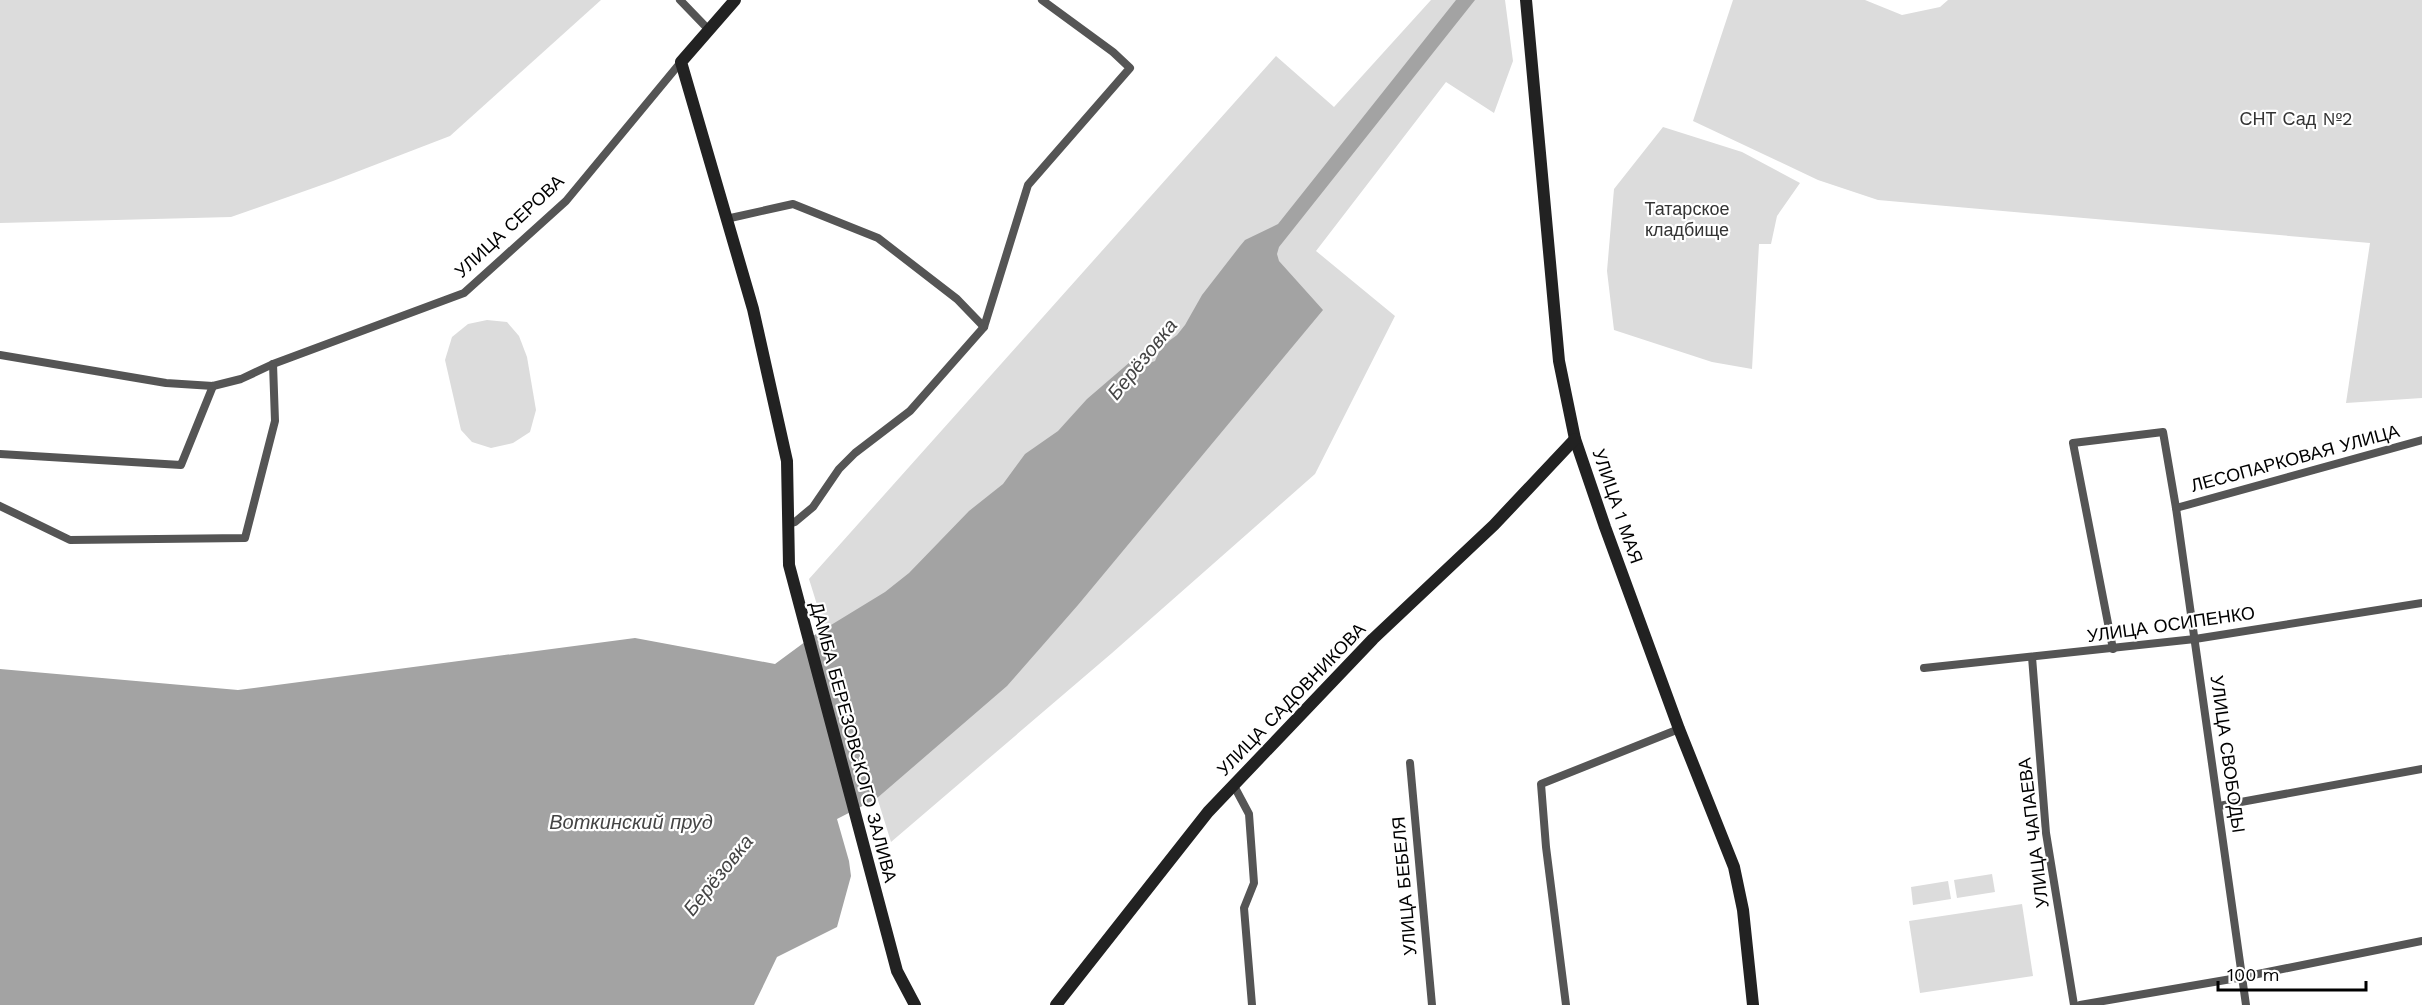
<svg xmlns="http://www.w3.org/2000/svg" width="2422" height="1005" viewBox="0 0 2422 1005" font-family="'Work Sans',sans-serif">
  <rect width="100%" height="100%" fill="#fff"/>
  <g fill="#dcdcdc">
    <path d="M0,0H601L450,136L333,181L231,217L0,223Z"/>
    <path d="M1431,0H1505L1513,61L1494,113L1446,82L1316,251L1395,316L1315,474L1112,653L891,842L809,579L1276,56L1334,107Z"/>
    <path d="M1733,0H1865L1902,15L1940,7L1948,0H2422V398L2346,403L2370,243L1878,200L1818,180L1693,121Z"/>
    <path d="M1663,127L1742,152L1800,183L1777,216L1771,244H1759L1752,369L1712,362L1614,330L1607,271L1614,189Z"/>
    <path d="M487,320L507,322L519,336L527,357L536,410L530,432L513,443L491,448L472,442L461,430L445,360L452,337L468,324Z"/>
    <path d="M1992,874L1995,892L1957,898L1954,880Z"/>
    <path d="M1948,881L1951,899L1913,905L1911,887Z"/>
    <path d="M2022,904L2033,976L1920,993L1909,921Z"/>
  </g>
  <path fill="#a3a3a3" d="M1456,0H1475L1279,247L1277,254L1279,261L1323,310L1078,605L1007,686L876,799L837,819L849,861L851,876L837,927L777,957L754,1005H0V669L238,690L635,638L775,664L813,636L885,592L909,573L969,511L1003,484L1025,454L1058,431L1087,399L1130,362L1141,366L1155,361L1161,347L1177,335L1185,325L1202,295L1240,246L1245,240L1278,224Z"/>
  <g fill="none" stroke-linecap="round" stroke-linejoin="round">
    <g stroke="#555" stroke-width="8">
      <path d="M680,0L708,29"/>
      <path d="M726,219L793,204L878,238L957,299L984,327"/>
      <path d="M0,355L166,383L213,386L241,379L273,364L464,293L566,201L681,62"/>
      <path d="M0,454L181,465L213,386"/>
      <path d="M0,506L70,540L245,538L275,421L273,364"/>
      <path d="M2176,508L2422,440"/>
      <path d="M789,524L795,522L813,507L839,469L855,453L910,411L984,327L1028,185L1130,68L1113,52L1042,0"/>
      <path d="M2113,649L2073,443L2163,432L2176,508L2246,1005"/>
      <path d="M2032,657L2046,833L2074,1005"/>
      <path d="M1924,668L2195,639L2422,603"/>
      <path d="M1410,763L1432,1005"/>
      <path d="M1233,784L1249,814L1254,883L1244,908L1252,1005"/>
      <path d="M2219,806L2422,769"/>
      <path d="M1566,1005L1546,847L1541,784L1679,729"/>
      <path d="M2080,1005L2243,977L2422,941"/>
    </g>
    <g stroke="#222" stroke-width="12">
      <path d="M735,0L681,62L753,309L787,461L789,565L897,971L915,1005"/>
      <path d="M1526,0L1559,361L1575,439L1605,527L1679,729L1734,867L1743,910L1753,1005"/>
      <path d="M1056,1005L1208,812L1373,639L1494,525L1575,439"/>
    </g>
  </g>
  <g text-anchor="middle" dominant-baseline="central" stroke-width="4.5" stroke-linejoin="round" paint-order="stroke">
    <g font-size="18" fill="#333" stroke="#fff">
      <text x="2296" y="118">СНТ Сад №2</text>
      <text x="1687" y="208">Татарское<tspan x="1687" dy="21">кладбище</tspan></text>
    </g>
    <g font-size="18" fill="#000" stroke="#fff">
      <text transform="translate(509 226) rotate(-43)">УЛИЦА СЕРОВА</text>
      <text transform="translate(2295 458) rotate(-15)">ЛЕСОПАРКОВАЯ УЛИЦА</text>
      <text transform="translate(1618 506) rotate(71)">УЛИЦА 1 МАЯ</text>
      <text transform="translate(2171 624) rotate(-8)">УЛИЦА ОСИПЕНКО</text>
      <text transform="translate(1291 699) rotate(-46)">УЛИЦА САДОВНИКОВА</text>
      <text transform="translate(854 742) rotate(75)">ДАМБА БЕРЕЗОВСКОГО ЗАЛИВА</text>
      <text transform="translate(2228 754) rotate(82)">УЛИЦА СВОБОДЫ</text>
      <text transform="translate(2033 833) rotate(-97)">УЛИЦА ЧАПАЕВА</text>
      <text transform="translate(1404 886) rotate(-95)">УЛИЦА БЕБЕЛЯ</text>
    </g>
    <g font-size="20" font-style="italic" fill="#444" stroke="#fff">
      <text transform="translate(1142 359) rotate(-51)">Берёзовка</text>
      <text x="631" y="822">Воткинский пруд</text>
      <text transform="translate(718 875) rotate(-51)">Берёзовка</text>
    </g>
  </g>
  <path d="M2218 981v9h148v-9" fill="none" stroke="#000000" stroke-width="3"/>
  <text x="2227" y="981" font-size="18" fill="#000000" stroke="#ffffff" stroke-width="4.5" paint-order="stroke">100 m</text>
</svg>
